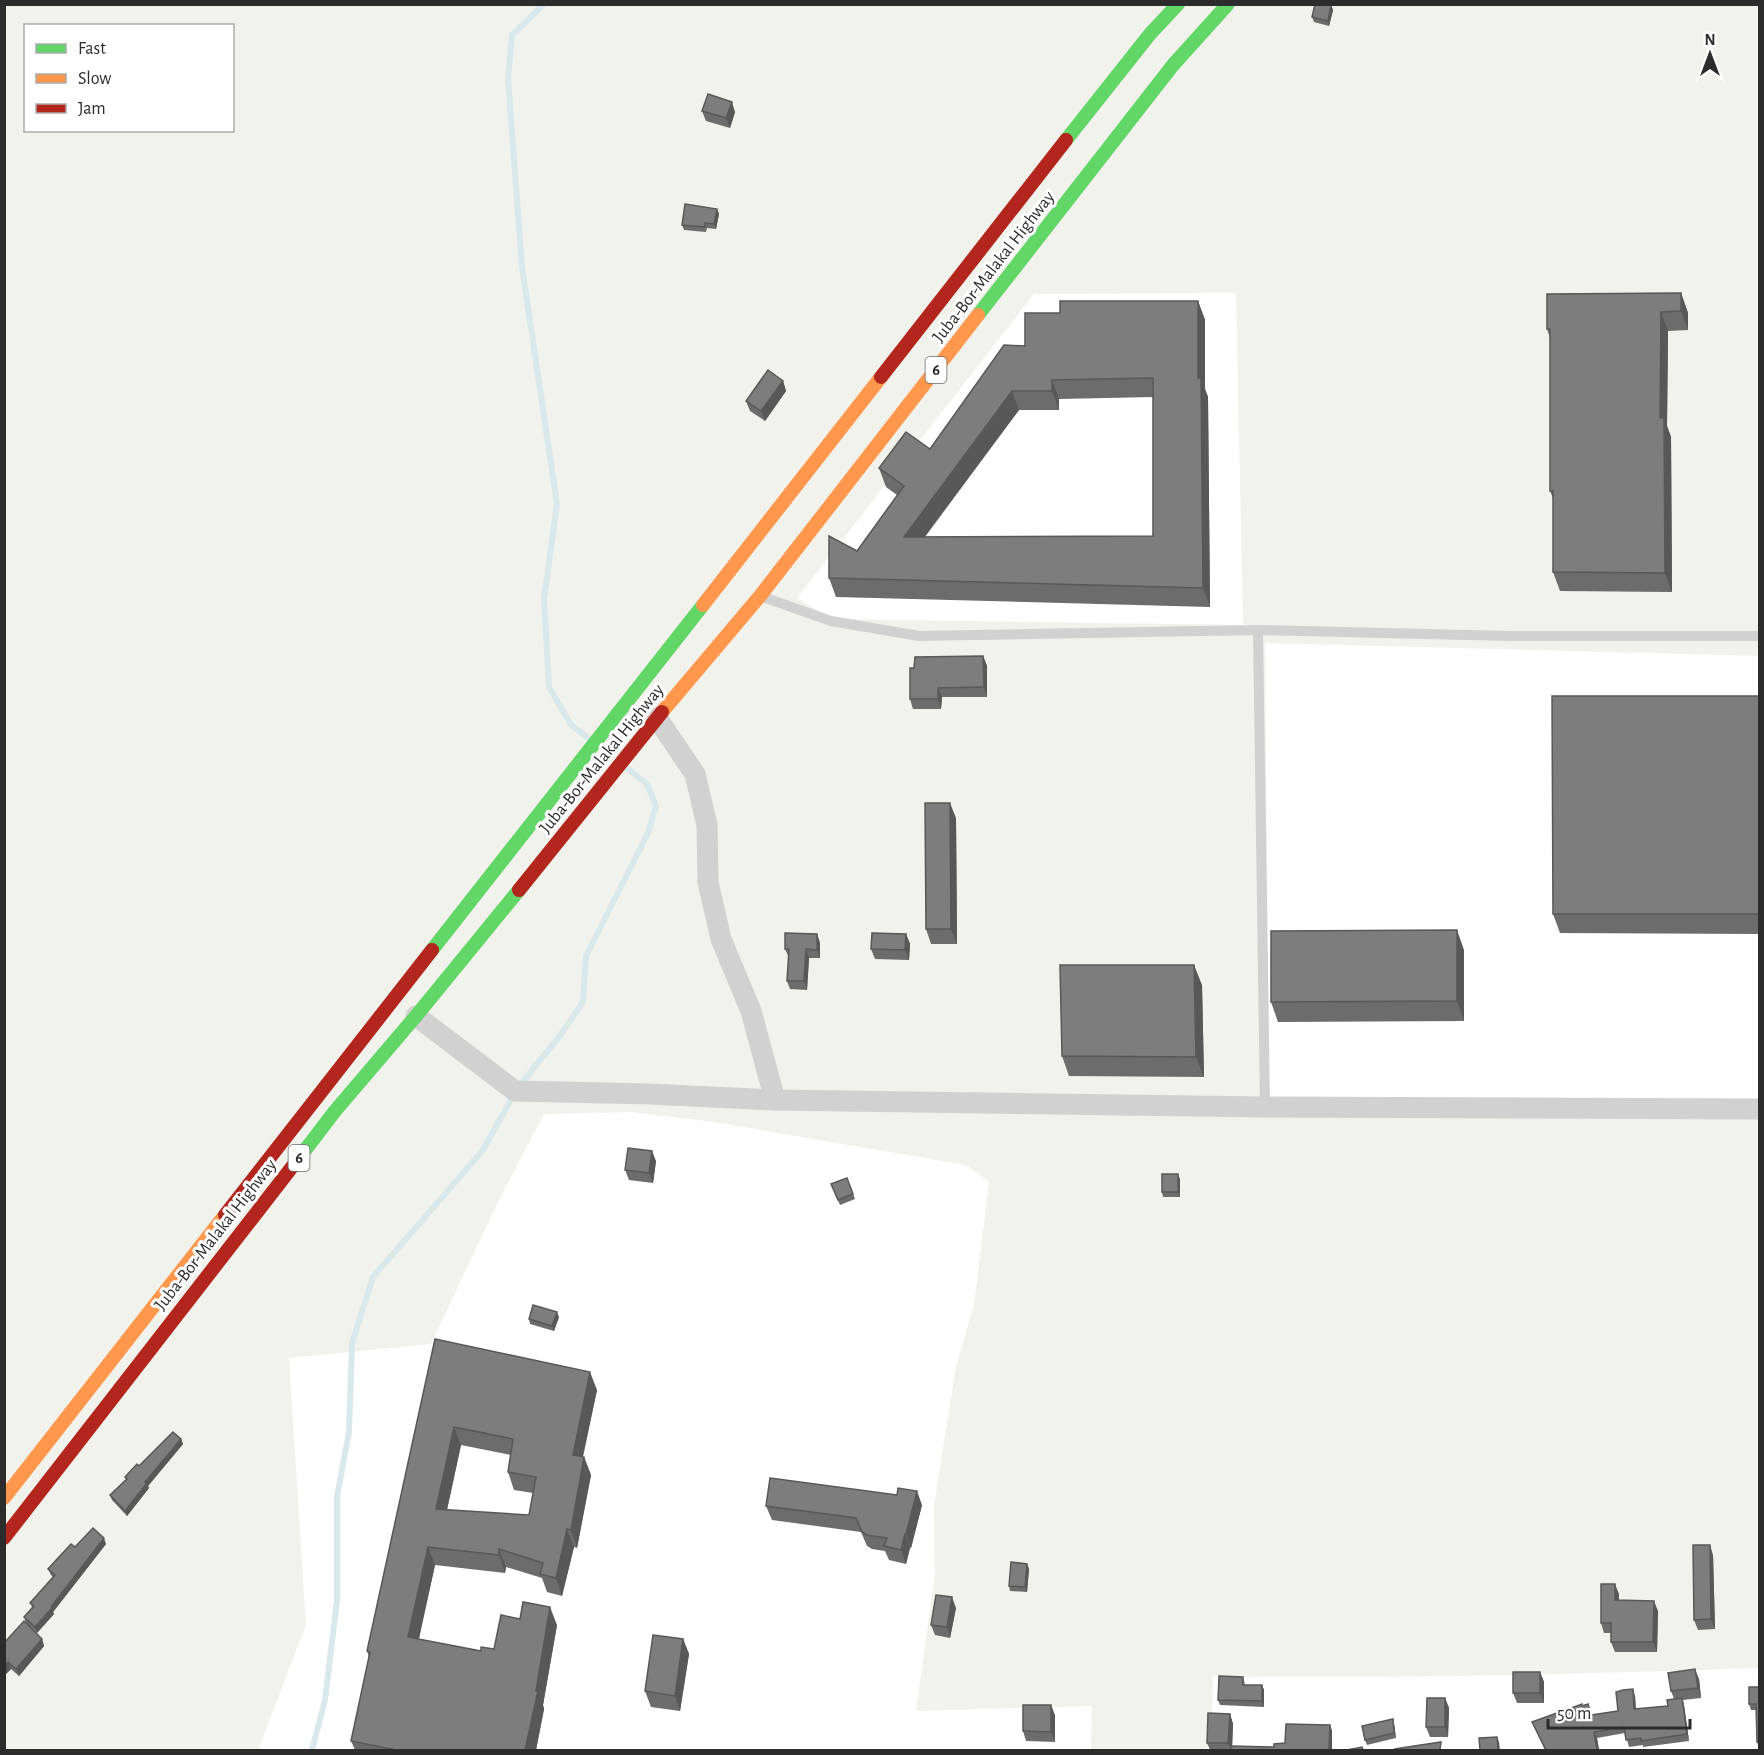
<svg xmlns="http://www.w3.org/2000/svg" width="1764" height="1755" viewBox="0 0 1764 1755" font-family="'Alegreya Sans',sans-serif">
  <rect width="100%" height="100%" fill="#fff"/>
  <path fill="#f0f2eb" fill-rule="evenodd" d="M5,5H1759V656L1265,643L1269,1100H1759V1668C1577,1674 1395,1679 1213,1676L1211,1743L1205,1750H1091L1092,1706L916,1711L935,1575L934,1506L956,1366L974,1305L989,1182L966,1165L714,1122L631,1112L544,1114L497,1204L431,1344L289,1358L306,1625L258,1750H5ZM26,26H232V130H26ZM1236,293L1243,625L832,619L797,598L1034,294Z"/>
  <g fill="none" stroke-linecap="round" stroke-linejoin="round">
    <g stroke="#d8e9ee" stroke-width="6">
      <path d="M544,4L512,35L508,79L522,267L557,504L544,599L549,687L571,725L587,737"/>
      <path d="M519,1086L559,1037L583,1002L586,956L648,833L656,806L647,784L628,769"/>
      <path d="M312,1750L325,1700L337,1600V1497L349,1432L352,1343L373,1277L483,1150L514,1094"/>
    </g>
    <g stroke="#d1d1d1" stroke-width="10">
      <path d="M763,597L831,621L919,636L1258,630L1510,636H1760"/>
      <path d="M1258,630L1265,1107"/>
    </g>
    <g stroke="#d1d1d1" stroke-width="21">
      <path d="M657,718L695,774L707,825L708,882L721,939L751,1011L775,1100"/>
      <path d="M416,1016L515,1091L649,1094L775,1100L1265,1107L1760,1109"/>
    </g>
    <g stroke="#63d668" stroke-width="14">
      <path d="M1066,140L1150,34L1178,4"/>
      <path d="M978,315L1173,65L1228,4"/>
      <path d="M432,950L703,605"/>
      <path d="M299,1158L335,1111L416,1016L519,890"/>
    </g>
    <g stroke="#ff974d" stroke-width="14">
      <path d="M703,605L881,377"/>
      <path d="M662,712L760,596L978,315"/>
      <path d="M4,1498L225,1215"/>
    </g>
    <g stroke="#b3261e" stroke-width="14">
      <path d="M881,377L1066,140"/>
      <path d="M519,890L662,712"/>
      <path d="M225,1215L432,950"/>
      <path d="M4,1538L299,1158"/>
    </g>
  </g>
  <g fill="#6c6c6c" fill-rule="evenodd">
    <path d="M1331,5L1333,10L1329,26L1314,22L1312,17Z"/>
    <path d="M702,111L735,112L730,128L706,121Z"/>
    <path d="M717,209L719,214L716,229L707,228L706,232L684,230L682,225Z"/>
    <path d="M1681,293L1688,313V330L1668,331L1667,426L1671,437L1672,592L1560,591L1553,572V498L1550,491V338L1547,329Z"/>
    <path d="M1198,301L1205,320V389L1208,397L1210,607L836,597L829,578L857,551L897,495L886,487L879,468L930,449L1025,346L1060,313ZM1153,397V536L925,537L1019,410H1059V399Z"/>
    <path d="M783,381L786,391L765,421L750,411L746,401Z"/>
    <path d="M983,656L987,666V697H942L941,709H913L910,699L914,668Z"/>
    <path d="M1760,696V934L1560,933L1553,914Z"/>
    <path d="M956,818L957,944H931L926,929Z"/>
    <path d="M817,934L820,943V958H809L807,990L790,989L787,981L789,958L785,949Z"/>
    <path d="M906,934L910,944L909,960L875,959L871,949Z"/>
    <path d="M1464,950V1021L1278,1022L1271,1002Z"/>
    <path d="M1202,985L1204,1077L1069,1076L1062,1056Z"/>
    <path d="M656,1161L653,1183L629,1180L625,1170Z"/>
    <path d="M847,1178L855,1199L840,1205L831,1184Z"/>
    <path d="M1180,1179V1197H1163L1162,1192Z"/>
    <path d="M559,1317L554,1331L530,1324L529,1319Z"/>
    <path d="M435,1339L597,1390L583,1457H584L591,1475L577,1548L574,1547L562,1596L547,1592L542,1578L506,1567L505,1573L435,1565L419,1639L481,1651L494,1649L557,1625L543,1705L544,1709L536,1750H355L351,1741L369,1657L367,1651ZM461,1445L511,1455L508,1472L514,1490L533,1493L529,1515L447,1510Z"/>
    <path d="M181,1439L183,1444L148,1486L149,1488L127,1516L112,1500L110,1495L126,1479L125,1477L139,1466Z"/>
    <path d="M922,1505L911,1548H910L906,1564L889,1560L885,1551L872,1549L867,1546L861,1532L772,1520L766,1506Z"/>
    <path d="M106,1544L53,1612L54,1614L37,1633L26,1623L24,1617L32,1607L30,1603L53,1577L51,1575L48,1569L75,1547Z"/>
    <path d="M1713,1555L1715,1629L1698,1630L1694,1620Z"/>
    <path d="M1027,1564L1029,1569L1027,1592L1010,1591L1009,1586Z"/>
    <path d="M1619,1594V1600L1658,1611L1657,1652H1615L1611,1642V1633H1604L1601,1623Z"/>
    <path d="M956,1608L950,1638L935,1635L931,1625Z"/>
    <path d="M42,1639L44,1646L19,1676L11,1669L4,1676V1643Z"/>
    <path d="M683,1639L689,1654L680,1711L651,1707L645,1691Z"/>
    <path d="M1540,1672L1544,1682V1703H1517L1513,1693Z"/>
    <path d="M1243,1677L1245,1685H1262L1264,1690V1707L1220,1705L1218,1700Z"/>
    <path d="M1699,1679L1701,1698L1683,1700L1684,1705L1689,1741L1643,1747V1745L1629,1747L1625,1733L1597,1738L1599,1750H1545L1532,1722L1582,1706L1591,1715L1618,1711L1635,1696L1636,1709L1668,1706L1674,1699L1671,1691Z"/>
    <path d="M1760,1687V1748H1759L1757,1742L1756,1710H1751L1749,1704Z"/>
    <path d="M1445,1698L1449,1708L1448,1737H1430L1426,1727Z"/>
    <path d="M1230,1714L1233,1724L1232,1746L1274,1747L1330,1725L1332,1731V1750H1210L1207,1743Z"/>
    <path d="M1055,1715V1742L1026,1741L1023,1731Z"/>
    <path d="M1393,1719L1394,1724L1396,1738L1367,1745L1365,1740Z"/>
  </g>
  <g fill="#585858">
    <path d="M1331,5L1333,10L1329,26L1328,21Z"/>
    <path d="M732,102L735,112L730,128L726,118Z"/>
    <path d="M717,209L719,214L716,229L714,224Z"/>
    <path d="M1681,293L1688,313V330L1681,311Z"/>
    <path d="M1198,301L1205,320V389L1208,397L1210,607L1203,588L1198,378Z"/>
    <path d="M1661,312L1668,331L1667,426L1671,437L1672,592L1665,573L1660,418Z"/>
    <path d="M1052,380L1059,399V410L1052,391Z"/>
    <path d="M783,381L786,391L765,421L761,411Z"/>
    <path d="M1012,391L1019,410L910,556L904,537Z"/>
    <path d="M983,656L987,666V697L984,687Z"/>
    <path d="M938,688L942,697L941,709L938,699Z"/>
    <path d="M950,803L956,818L957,944L951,929Z"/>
    <path d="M1457,930L1464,950V1021L1457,1001Z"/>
    <path d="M817,934L820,943V958L817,950Z"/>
    <path d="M906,934L910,944L909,960L905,950Z"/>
    <path d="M806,949L809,958L807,990L804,981Z"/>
    <path d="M1194,965L1202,985L1204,1077L1196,1057Z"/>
    <path d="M652,1151L656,1161L653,1183L649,1173Z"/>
    <path d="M1178,1174L1180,1179V1197L1178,1192Z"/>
    <path d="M557,1312L559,1317L554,1331L552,1326Z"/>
    <path d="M590,1372L597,1390L579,1473L573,1455Z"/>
    <path d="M454,1427L461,1445L443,1528L436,1509Z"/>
    <path d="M181,1439L183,1444L148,1486L149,1488L127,1516L125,1511L145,1482Z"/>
    <path d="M584,1457L591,1475L577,1548L571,1530Z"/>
    <path d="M917,1491L922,1505L911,1548L906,1534Z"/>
    <path d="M567,1529L574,1547L562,1596L556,1578Z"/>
    <path d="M905,1534L910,1548L906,1564L901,1550Z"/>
    <path d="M104,1538L106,1544L53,1612L54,1614L37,1633L35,1627Z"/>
    <path d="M1710,1545L1713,1555L1715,1629L1711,1619Z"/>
    <path d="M428,1547L435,1565L415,1655L408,1637Z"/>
    <path d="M499,1549L506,1567L505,1573L499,1555Z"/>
    <path d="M1027,1564L1029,1569L1027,1592L1025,1587Z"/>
    <path d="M1615,1584L1619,1594V1610L1615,1600Z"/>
    <path d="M952,1597L956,1608L950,1638L947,1627Z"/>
    <path d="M1654,1601L1658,1611L1657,1652L1653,1642Z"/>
    <path d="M550,1607L557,1625L543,1705L544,1709L536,1750H525Z"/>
    <path d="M42,1639L44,1646L19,1676L16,1669Z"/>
    <path d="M683,1639L689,1654L680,1711L675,1696Z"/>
    <path d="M8,1662L11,1669L4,1676V1666Z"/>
    <path d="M1695,1669L1699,1679L1701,1698L1698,1688Z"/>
    <path d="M1540,1672L1544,1682V1703L1540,1693Z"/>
    <path d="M1262,1685L1264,1690V1707L1262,1701Z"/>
    <path d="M1633,1689L1635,1696L1636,1716L1634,1709Z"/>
    <path d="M1445,1698L1449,1708L1448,1737L1445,1727Z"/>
    <path d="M1682,1698L1684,1705L1689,1741L1687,1734Z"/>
    <path d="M1051,1705L1055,1715V1742L1051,1732Z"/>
    <path d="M1230,1714L1233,1724L1232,1750H1231L1228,1743Z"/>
    <path d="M1393,1719L1394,1724L1396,1738L1394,1733Z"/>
    <path d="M1330,1725L1332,1731V1750H1329Z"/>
    <path d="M1594,1732L1597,1738L1599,1750H1597Z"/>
    <path d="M1497,1737L1499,1742L1500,1750H1498Z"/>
  </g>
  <g fill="#7d7d7d" stroke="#585858" stroke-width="1.5" fill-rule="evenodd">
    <path d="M1315,4L1331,5L1328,21L1312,17Z"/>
    <path d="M708,94L732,102L726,118L702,111Z"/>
    <path d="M685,204L717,209L714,224L705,223V227L682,225Z"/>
    <path d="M1681,293V311L1661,312L1660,418H1664L1665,573L1553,572V491H1550V329H1547V294Z"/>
    <path d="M1060,301H1198V378H1201L1203,588L829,578V536L857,551L904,486L879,468L906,432L930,449L1004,345L1025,346V313H1060ZM1153,378V536L904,537L1012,391H1052V380Z"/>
    <path d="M768,370L783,381L761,411L746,401Z"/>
    <path d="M983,656L984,687L938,688V699H910V668H914L915,657Z"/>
    <path d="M1552,696H1760V914H1553Z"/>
    <path d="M925,803H950L951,929H926Z"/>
    <path d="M1457,930V1001L1271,1002V931Z"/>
    <path d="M785,933L817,934V950L806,949L804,981H787L789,949H785Z"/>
    <path d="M872,933L906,934L905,950L871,949Z"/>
    <path d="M1060,965H1194L1196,1057L1062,1056Z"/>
    <path d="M628,1148L652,1151L649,1173L625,1170Z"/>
    <rect x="1162" y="1174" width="16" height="18"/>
    <path d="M847,1178L853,1194L838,1200L831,1184Z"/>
    <path d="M533,1305L557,1312L552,1326L529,1319Z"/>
    <path d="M435,1339L590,1372L573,1455L584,1457L571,1530L567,1529L556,1578L540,1574L543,1563L499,1549V1555L428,1547L408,1637L481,1651V1647L494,1649L501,1615L520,1619L523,1602L550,1607L536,1691H538L525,1750H396L351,1741L370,1652L367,1651ZM454,1427L513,1439L508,1472L536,1477L529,1515L436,1509Z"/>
    <path d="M173,1432L181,1439L145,1482L147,1483L125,1511L110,1495L127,1479L125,1477L137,1464L139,1466Z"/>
    <path d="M770,1478L897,1495L898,1488L917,1491L906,1534H905L901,1550L884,1546L887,1538L867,1535L862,1532L856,1518L766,1506Z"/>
    <path d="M93,1528L104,1538L51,1607L52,1608L35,1627L24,1617L34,1606L30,1603L55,1575L48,1569L71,1544L75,1547Z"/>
    <path d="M1693,1545H1710L1711,1619L1694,1620Z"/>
    <path d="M1011,1562L1027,1564L1025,1587L1009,1586Z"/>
    <path d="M1601,1584H1615V1600L1654,1601L1653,1642H1611V1623H1601Z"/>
    <path d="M936,1595L952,1597L947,1627L931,1625Z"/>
    <path d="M24,1621L42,1639L16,1669L8,1662L4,1666V1643Z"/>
    <path d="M653,1635L683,1639L675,1696L645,1691Z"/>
    <path d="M1695,1669L1698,1688L1671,1691L1668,1673Z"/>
    <rect x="1513" y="1672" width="27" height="21"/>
    <path d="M1219,1676L1243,1677V1685H1262V1701L1218,1700Z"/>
    <path d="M1749,1687H1760V1742H1757L1756,1704H1749Z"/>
    <path d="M1633,1689L1634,1709L1668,1706L1667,1700L1682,1698L1687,1734L1641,1741V1738L1626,1740L1624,1727L1594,1732L1597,1750H1546L1532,1722L1582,1704V1706L1588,1704L1591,1715L1618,1711L1616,1692L1623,1690Z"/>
    <path d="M1427,1698H1445V1727H1426Z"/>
    <path d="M1023,1705H1051V1732L1023,1731Z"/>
    <path d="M1208,1713L1230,1714L1228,1743H1207Z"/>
    <path d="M1393,1719L1394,1733L1365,1740L1362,1726Z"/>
    <path d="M1286,1724L1330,1725L1329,1750H1231V1746L1274,1747V1744L1285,1743Z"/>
    <path d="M1497,1737L1498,1750H1480L1479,1738Z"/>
    <path d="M1441,1742L1440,1750H1395V1749Z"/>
    <path d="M1362,1747L1363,1750H1347Z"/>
  </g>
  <g text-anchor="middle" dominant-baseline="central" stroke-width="6" stroke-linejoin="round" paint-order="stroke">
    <g fill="#fff" stroke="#6b6b6b" stroke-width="1.5">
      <rect x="925.5" y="357" width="21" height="26" rx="4.5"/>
      <rect x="288.5" y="1145" width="21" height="26" rx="4.5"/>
    </g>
    <g font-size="16" font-weight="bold" fill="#2c2c2c">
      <text x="936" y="370">6</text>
      <text x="299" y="1158">6</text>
    </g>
    <g font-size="18" fill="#2c2c2c" stroke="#fff">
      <text transform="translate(994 267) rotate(-52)">Juba-Bor-Malakal Highway</text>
      <text transform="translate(602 759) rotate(-51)">Juba-Bor-Malakal Highway</text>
      <text transform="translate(216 1235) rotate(-52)">Juba-Bor-Malakal Highway</text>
    </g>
  </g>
  <rect width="1764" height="1755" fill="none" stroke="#2c2c2c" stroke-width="12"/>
  <rect x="24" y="24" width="210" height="108" fill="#ffffff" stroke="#ababab" stroke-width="1.5"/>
  <rect x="36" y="44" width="30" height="9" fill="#63d668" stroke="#ababab" stroke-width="1.5"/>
  <text x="78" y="54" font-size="18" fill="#2c2c2c">Fast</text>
  <rect x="36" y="74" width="30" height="9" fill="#ff974d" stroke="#ababab" stroke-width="1.5"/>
  <text x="78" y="84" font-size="18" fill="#2c2c2c">Slow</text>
  <rect x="36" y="104" width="30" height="9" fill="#b3261e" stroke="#ababab" stroke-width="1.5"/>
  <text x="78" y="114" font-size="18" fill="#2c2c2c">Jam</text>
  <g transform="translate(1710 54)" stroke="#ffffff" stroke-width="4.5" paint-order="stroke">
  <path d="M0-4.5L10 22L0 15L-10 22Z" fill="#2c2c2c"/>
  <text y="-9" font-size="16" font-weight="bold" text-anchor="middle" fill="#2c2c2c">N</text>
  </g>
  <path d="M1548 1719v9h142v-9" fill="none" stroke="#2c2c2c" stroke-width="3"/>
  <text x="1557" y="1719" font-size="18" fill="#2c2c2c" stroke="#ffffff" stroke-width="4.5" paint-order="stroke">50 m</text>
</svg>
